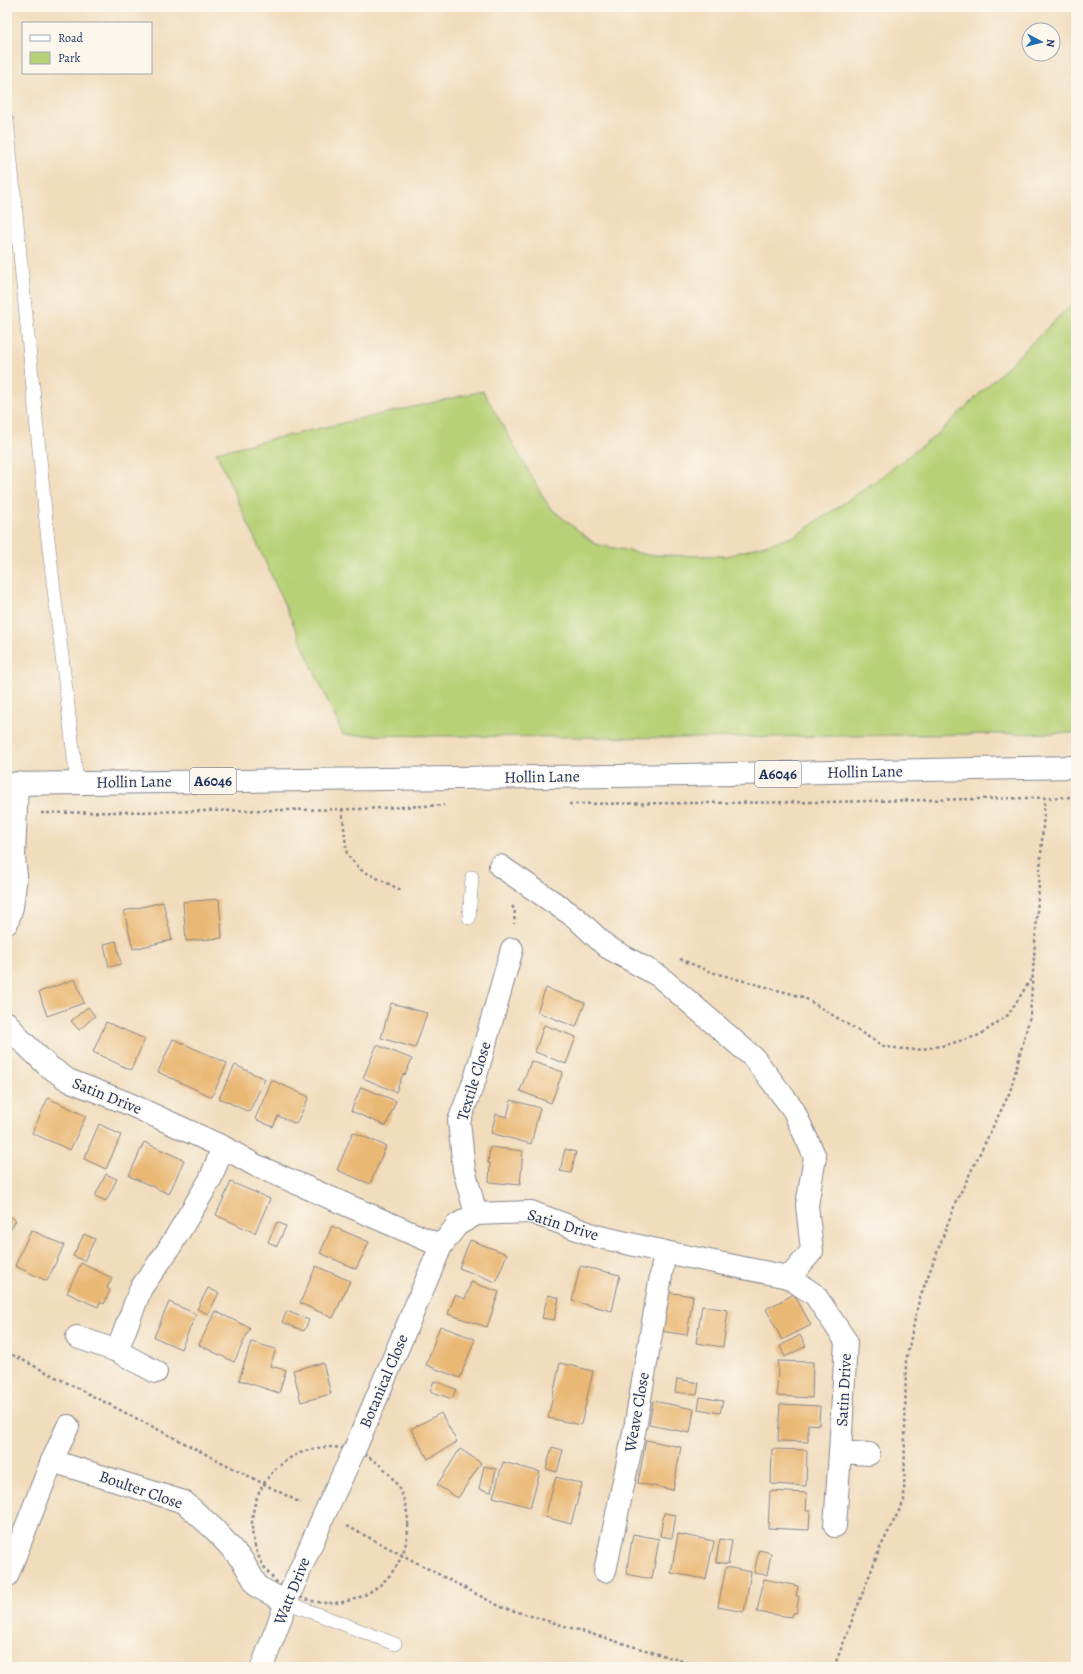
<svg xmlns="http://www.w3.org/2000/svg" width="1083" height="1674" viewBox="0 0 1083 1674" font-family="Alegreya,serif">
  <rect width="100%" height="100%" fill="#fbf7ec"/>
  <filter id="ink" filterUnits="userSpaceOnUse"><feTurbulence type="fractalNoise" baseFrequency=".025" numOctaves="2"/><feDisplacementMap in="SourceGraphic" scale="8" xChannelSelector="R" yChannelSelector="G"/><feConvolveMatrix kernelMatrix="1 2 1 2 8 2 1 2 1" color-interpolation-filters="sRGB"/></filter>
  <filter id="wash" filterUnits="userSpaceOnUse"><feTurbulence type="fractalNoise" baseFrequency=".012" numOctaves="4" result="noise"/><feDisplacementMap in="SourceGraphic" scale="16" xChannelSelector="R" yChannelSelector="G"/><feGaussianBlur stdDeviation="0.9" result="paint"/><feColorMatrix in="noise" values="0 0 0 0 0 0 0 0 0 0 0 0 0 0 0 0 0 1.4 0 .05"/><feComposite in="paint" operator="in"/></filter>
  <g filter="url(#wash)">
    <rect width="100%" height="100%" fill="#f1dcbc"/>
    <path fill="#b8d177" stroke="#6a806a" d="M1076,300V733L682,738L343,735L216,452L483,391L549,507L595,544L648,555L727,556L795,536L866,488L939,433Z"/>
    <g id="blocks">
      <g fill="#eab875">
        <path d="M219,899L222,938L186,941L183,902Z"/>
        <path d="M163,902L172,940L133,949L124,911Z"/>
        <path d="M116,941L121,964L109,967L104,944Z"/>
        <path d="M75,979L84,1003L47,1016L39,992Z"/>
        <path d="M546,988L585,1003L576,1027L537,1012Z"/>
        <path d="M391,1003L427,1013L415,1048L381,1038Z"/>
        <path d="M88,1007L95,1016L79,1030L71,1021Z"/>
        <path d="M106,1022L145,1039L131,1070L93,1052Z"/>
        <path d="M544,1025L576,1037L566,1064L535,1052Z"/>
        <path d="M173,1039L227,1063L212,1097L158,1072Z"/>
        <path d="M377,1045L412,1059L405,1075L403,1074L396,1092L363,1078Z"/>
        <path d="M531,1061L563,1072L551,1103L520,1091Z"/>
        <path d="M235,1065L265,1079L249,1112L219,1098Z"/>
        <path d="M272,1080L309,1097L296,1124L278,1116L273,1127L255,1119Z"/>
        <path d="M361,1087L396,1101L386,1126L351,1111Z"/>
        <path d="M48,1098L86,1116L70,1150L32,1133Z"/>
        <path d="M511,1100L540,1108L531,1144L491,1133L496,1114L507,1117Z"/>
        <path d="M99,1124L121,1135L106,1169L84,1159Z"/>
        <path d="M353,1132L386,1146L370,1184L337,1170Z"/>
        <path d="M144,1142L184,1160L169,1194L129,1176Z"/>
        <path d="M490,1147L523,1151L520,1185L489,1182L490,1163H488Z"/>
        <path d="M565,1149L576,1152L571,1173L560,1171Z"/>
        <path d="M106,1174L117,1179L106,1201L95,1196Z"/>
        <path d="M231,1182L270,1199L255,1233L216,1215Z"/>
        <path d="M7,1215L16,1220L7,1236Z"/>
        <path d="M277,1222L286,1226L277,1246L268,1242Z"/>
        <path d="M332,1226L369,1242L356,1269L320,1253Z"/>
        <path d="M31,1230L64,1245L47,1281L15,1266Z"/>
        <path d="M84,1234L95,1239L84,1261L73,1256Z"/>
        <path d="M470,1240L507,1254L496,1282L459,1268Z"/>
        <path d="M81,1263L112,1278L107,1288L110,1290L104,1304L100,1302L98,1307L67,1293Z"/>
        <path d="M316,1266L350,1281L333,1318L300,1303Z"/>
        <path d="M580,1266L620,1275L612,1311L572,1301Z"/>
        <path d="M471,1282L499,1292L487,1327L448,1314L455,1295L465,1299Z"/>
        <path d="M208,1288L219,1293L208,1314L197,1309Z"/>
        <path d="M666,1292L693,1296L687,1335L660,1331Z"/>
        <path d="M794,1294L811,1325L782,1340L766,1309Z"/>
        <path d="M548,1295L559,1298L554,1320L542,1318Z"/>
        <path d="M169,1302L196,1314L181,1349L154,1337Z"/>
        <path d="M702,1306L728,1310L723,1347L696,1343Z"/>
        <path d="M215,1311L250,1328L234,1362L199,1345Z"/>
        <path d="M287,1311L309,1320L304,1331L282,1322Z"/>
        <path d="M440,1326L475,1339L460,1378L426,1365Z"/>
        <path d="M800,1335L806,1346L785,1357L780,1346Z"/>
        <path d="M251,1342L276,1349L270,1366L286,1370L279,1393L239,1380Z"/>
        <path d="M778,1361L813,1362L812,1398L777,1396Z"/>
        <path d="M323,1363L331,1394L301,1402L293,1370Z"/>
        <path d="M560,1363L593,1371L581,1425L548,1418Z"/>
        <path d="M677,1379L699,1383L697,1395L675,1392Z"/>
        <path d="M434,1381L456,1389L452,1399L430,1391Z"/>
        <path d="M700,1397L723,1401L720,1413L698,1409Z"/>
        <path d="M653,1401L694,1409L690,1433L649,1425Z"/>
        <path d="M780,1404L820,1406L819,1425L808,1424V1442L778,1441Z"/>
        <path d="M441,1413L457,1442L428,1459L411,1429Z"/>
        <path d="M646,1440L681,1447L673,1490L638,1483Z"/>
        <path d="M552,1447L563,1450L557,1472L546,1469Z"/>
        <path d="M460,1449L481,1463L458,1498L437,1485Z"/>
        <path d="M772,1449L807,1450L806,1486L771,1484Z"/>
        <path d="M503,1462L540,1472L530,1507L493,1497Z"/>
        <path d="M484,1466L496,1469L491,1492L479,1489Z"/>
        <path d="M556,1477L582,1484L571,1524L545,1517Z"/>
        <path d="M770,1491L807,1493L806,1511H810L809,1530L768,1528Z"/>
        <path d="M664,1513L676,1515L672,1538L660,1536Z"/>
        <path d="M633,1534L659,1539L652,1579L626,1574Z"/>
        <path d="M678,1534L714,1541L706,1579L671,1573Z"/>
        <path d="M720,1539L732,1541L728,1564L716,1562Z"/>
        <path d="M759,1550L771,1553L767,1575L754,1573Z"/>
        <path d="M726,1567L751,1572L744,1612L718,1607Z"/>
        <path d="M764,1579L798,1586L796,1596H799L796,1613H793L792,1617L757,1612Z"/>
      </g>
    </g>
  </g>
  <g filter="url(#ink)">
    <use href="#blocks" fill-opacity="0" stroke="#86868d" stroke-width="1"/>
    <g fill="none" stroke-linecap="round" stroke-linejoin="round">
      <g stroke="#86868d" stroke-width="14">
        <g id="service">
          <path d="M7,121L47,531L77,782"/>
          <path d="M469,918L472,877"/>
          <path d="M286,1602L395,1644"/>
        </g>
      </g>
      <g stroke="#86868d" stroke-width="24">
        <g id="minor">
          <path d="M500,866L575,917L607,947L659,976L754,1058L793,1109L815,1157L807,1205L812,1251L789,1278"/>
          <path d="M7,923L12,907L16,876L14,857L17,783"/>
          <path d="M7,1023L20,1039L47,1065L68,1080L127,1103L223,1147L255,1165L441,1246L457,1225L476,1214L531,1212L596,1236L665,1252L788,1277L815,1295L846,1341L840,1452L835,1526"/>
          <path d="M476,1214L464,1170L459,1121L475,1079L512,949"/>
          <path d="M77,1337L117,1351L156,1372"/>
          <path d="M117,1351L141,1288L168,1250L210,1180L223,1147"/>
          <path d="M840,1452L869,1454"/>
          <path d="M52,1461L184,1502L215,1530L242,1560L258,1587L286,1602"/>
          <path d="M605,1571L635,1428L665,1252"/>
          <path d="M7,1576L52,1461L68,1426"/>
          <path d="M262,1667L290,1593L324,1515L354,1451L441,1246"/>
        </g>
      </g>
      <g stroke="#86868d" stroke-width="24">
        <path id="primary" d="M7,784L685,775L1076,767"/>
      </g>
      <g stroke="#86868d" stroke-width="2.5" stroke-dasharray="3 3" stroke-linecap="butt">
        <path d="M569,804L823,802L1076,797"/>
        <path d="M342,809L347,855L361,870L401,890"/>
        <path d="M41,813L361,809L444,805"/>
        <path d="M512,906L515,910L514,924"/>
        <path d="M680,959L711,972L803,997L885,1047L916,1050L946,1045L980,1035L1008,1015L1033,976"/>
        <path d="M7,1352L301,1503"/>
        <circle cx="330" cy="1525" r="78"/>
        <path d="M347,1526L501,1607L702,1667"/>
        <path d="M834,1667L880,1548L904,1501L906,1361L919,1300L956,1202L1010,1092L1030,1016L1045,797"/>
      </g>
      <use href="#service" stroke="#fff" stroke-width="13"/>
      <use href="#minor" stroke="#fff" stroke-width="22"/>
      <use href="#primary" stroke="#fff" stroke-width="22"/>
    </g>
  </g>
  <g text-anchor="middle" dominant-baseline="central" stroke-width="3" stroke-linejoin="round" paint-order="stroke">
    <g fill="#fbf7ec" stroke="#5e6b89" stroke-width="1">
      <rect x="755" y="761" width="46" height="26" rx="3"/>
      <rect x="190" y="768" width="46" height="26" rx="3"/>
    </g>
    <g font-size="15" font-weight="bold" fill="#1b2f5e">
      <text x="778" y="774">A6046</text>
      <text x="213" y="781">A6046</text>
    </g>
    <g font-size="16" fill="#1b2f5e" stroke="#fbf7ec">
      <text transform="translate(865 772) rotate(-1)">Hollin Lane</text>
      <text transform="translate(542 777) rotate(-1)">Hollin Lane</text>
      <text transform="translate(134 782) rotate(-1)">Hollin Lane</text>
      <text transform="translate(474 1081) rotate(-73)">Textile Close</text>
      <text transform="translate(107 1096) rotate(22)">Satin Drive</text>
      <text transform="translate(563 1225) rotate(17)">Satin Drive</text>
      <text transform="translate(384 1381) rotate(-67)">Botanical Close</text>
      <text transform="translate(844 1390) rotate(-87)">Satin Drive</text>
      <text transform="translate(637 1412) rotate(-80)">Weave Close</text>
      <text transform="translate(141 1490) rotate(19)">Boulter Close</text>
      <text transform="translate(292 1591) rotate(-68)">Watt Drive</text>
    </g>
  </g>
  <rect width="1083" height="1674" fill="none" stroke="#fbf7ec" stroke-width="24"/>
  <rect x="22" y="22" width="130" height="52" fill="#fbf7ec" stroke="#a1a7b3"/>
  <rect x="30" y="35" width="20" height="6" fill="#ffffff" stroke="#a1a7b3"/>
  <text x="58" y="42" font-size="12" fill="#1b2f5e">Road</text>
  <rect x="30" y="52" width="20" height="12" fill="#b8d177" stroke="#a1a7b3"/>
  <text x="58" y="62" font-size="12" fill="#1b2f5e">Park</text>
  <g transform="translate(1041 42) rotate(97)"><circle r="19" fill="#fbf7ec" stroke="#a1a7b3"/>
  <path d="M0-3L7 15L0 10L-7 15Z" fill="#1f6fb2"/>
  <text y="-6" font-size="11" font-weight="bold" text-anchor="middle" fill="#1b2f5e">N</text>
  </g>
</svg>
